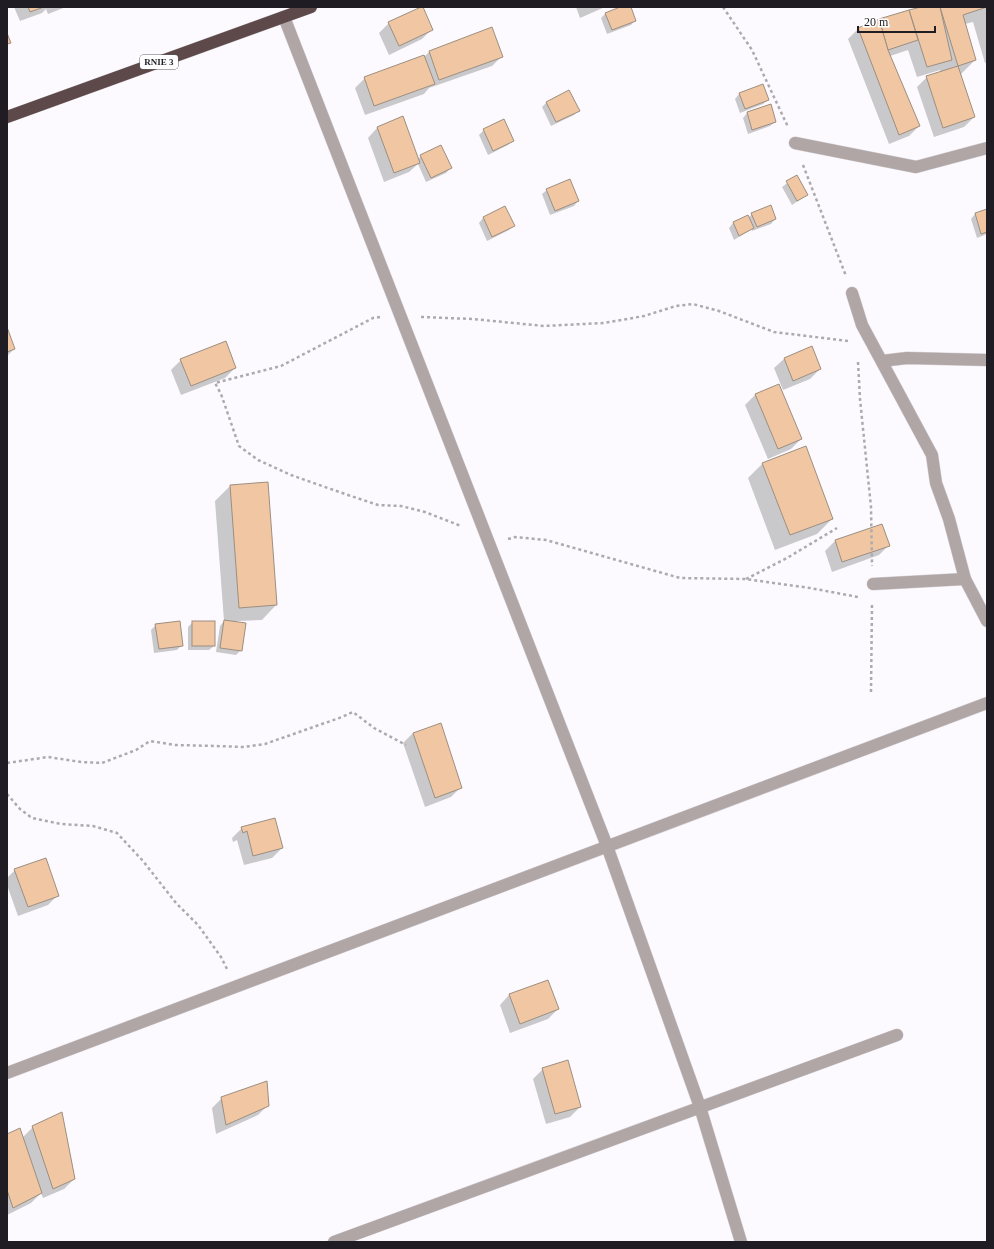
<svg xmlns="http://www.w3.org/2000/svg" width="994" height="1249" viewBox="0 0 994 1249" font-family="Georgia,serif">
  <rect width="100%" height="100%" fill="#fcfafe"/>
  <g fill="#0003">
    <path d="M14,7H66L48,14L46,9L42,13L20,21Z"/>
    <path d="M576,7H605L580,18Z"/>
    <path d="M622,7H630L635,20L631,25L607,34L601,18L605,14Z"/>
    <path d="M926,7H987V62L985,63L973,22L965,24L975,60L960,75L974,117L964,127L934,137L917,87L927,77L941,72L940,70L917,77L908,50L890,56L919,126L909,136L889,144L848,39L858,29L909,11Z"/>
    <path d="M389,23L432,29L422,39L389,55L379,33Z"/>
    <path d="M429,52L502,56L492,66L429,88L424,94L365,115L355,88L365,78L425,56Z"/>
    <path d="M762,85L768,100L763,104L740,113L735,99L739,94Z"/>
    <path d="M547,102L579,110L574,115L551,126L542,107Z"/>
    <path d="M770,105L775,122L770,126L748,134L743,118L747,113Z"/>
    <path d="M504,121L513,140L508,145L488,155L479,135L484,130Z"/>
    <path d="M377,128L418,159L421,156L450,168L446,173L426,182L418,164L409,172L384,182L368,138Z"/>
    <path d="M797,176L807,195L792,205L782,187Z"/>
    <path d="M547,190L578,201L574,206L550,215L542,194Z"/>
    <path d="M505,207L514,225L509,230L487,241L479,223L483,218Z"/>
    <path d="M987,210V234L977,238L971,219L975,214Z"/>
    <path d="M752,214L775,219L771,224L752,231V229L734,240L729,228L733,223L748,218Z"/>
    <path d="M7,330L14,349L7,356Z"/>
    <path d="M812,347L820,369L810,379L783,390L774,368L784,359Z"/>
    <path d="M181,360L235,368L225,378L181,395L171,370Z"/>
    <path d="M778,385L801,439L791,449L768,459L745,405L755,395Z"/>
    <path d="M763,463L832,519L817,534L775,550L748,478Z"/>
    <path d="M230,486L276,605L262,620L237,621L241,650L236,655L216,652L220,626L224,621L215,501Z"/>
    <path d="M882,525L889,545L879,555L832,572L825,551L835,541Z"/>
    <path d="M193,622L214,646L209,650H188V627Z"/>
    <path d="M156,625L182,645L177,650L154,653L151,630Z"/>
    <path d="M413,733L461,787L451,797L425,807L403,743Z"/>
    <path d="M242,828L282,848L272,858L244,865L237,840L233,842L232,838Z"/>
    <path d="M15,870L58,895L48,905L18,916L7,885V878Z"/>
    <path d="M509,995L558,1009L548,1019L510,1033L500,1005Z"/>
    <path d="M543,1069L580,1107L570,1117L546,1124L533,1079Z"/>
    <path d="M222,1098L268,1105L258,1115L216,1134L212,1108Z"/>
    <path d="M33,1127L74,1179L64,1189L43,1198L41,1193L31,1203L7,1215V1135L22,1138Z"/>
  </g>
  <g fill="#f0c7a2" stroke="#9d8e80">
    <path d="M28,7H44L30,12Z"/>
    <path d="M421,7H423L433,30L399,46L388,22Z"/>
    <path d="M620,7H631L636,21L612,30L605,13Z"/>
    <path d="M921,7H940L952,60L927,67L909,10Z"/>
    <path d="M940,7H987L963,15L976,60L958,66Z"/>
    <path d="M909,10L918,40L888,50L879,19Z"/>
    <path d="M879,19L888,50L920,126L899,135L858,28Z"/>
    <path d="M492,27L503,57L439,80L429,51Z"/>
    <path d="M7,33L11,43L7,44Z"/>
    <path d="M424,55L435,84L374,106L364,77Z"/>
    <path d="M958,66L975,117L943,128L926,76Z"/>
    <path d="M763,84L769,100L745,109L739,93Z"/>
    <path d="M569,90L580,111L556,122L546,102Z"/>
    <path d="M771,104L776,122L752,130L747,112Z"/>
    <path d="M403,116L420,163L394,173L377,127Z"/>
    <path d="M504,119L514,141L493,151L483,129Z"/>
    <path d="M441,145L452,168L431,178L420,155Z"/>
    <path d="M797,175L808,195L797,201L786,181Z"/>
    <path d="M570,179L579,201L555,211L546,189Z"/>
    <path d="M771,205L776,219L757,227L751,213Z"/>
    <path d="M505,206L515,226L492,237L483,217Z"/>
    <path d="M987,209V232L981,234L975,213Z"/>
    <path d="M748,215L754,228L739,236L733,222Z"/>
    <path d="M7,327L15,349L7,352Z"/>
    <path d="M226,341L236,368L191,386L180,359Z"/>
    <path d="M812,346L821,369L793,381L784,358Z"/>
    <path d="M779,384L802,439L778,449L755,394Z"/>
    <path d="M806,446L833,519L790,535L762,463Z"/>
    <path d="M268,482L277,605L239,608L230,485Z"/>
    <path d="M882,524L890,546L842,562L835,540Z"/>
    <path d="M224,620L246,623L242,651L220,648Z"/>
    <path d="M180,621L183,646L159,649L155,624Z"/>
    <rect x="192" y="621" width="23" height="25"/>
    <path d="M441,723L462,788L435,798L413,733Z"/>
    <path d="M275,818L283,848L253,856L247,831L243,833L241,827Z"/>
    <path d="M46,858L59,896L28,907L14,869Z"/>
    <path d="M548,980L559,1009L520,1024L509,994Z"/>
    <path d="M568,1060L581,1107L555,1114L542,1068Z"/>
    <path d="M267,1081L269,1106L226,1125L221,1097Z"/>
    <path d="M62,1112L75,1179L53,1189L32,1126Z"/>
    <path d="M20,1128L42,1193L13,1208L7,1190V1134Z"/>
  </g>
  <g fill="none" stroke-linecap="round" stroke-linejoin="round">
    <g stroke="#d9d6db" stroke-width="13">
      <g id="minor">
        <path d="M284,17L607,846L700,1107L741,1242"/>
        <path d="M795,143L916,167L987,148"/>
        <path d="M852,293L862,325L932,455L936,483L949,519L965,579L987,621"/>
        <path d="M882,361L907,358L987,360"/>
        <path d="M873,584L965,579"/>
        <path d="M7,1073L987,703"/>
        <path d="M334,1242L897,1035"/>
      </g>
    </g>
    <g stroke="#d9d6db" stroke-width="13">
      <path id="highway" d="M7,117L311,7"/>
    </g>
    <g stroke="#acaaaf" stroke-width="2.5" stroke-dasharray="3 3" stroke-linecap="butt">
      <path d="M723,7L752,50L788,127"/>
      <path d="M803,165L846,276"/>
      <path d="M380,317L373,318L281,366L215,383L221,394L239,446L258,460L291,475L345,494L378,505L401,506L425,512L461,526"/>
      <path d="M421,317L473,319L544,326L604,323L644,316L676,306L693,304L719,311L774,332L848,341"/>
      <path d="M858,362L860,399L871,507L872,566"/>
      <path d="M508,539L515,537L546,540L680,578L745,579L810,588L858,597"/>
      <path d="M746,579L787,558L837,528"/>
      <path d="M871,692L872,603"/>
      <path d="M7,763L48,757L81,762L102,763L136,750L150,741L175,745L216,746L244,747L265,744L342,717L353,712L374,728L406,745"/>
      <path d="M7,794L20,809L32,818L61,824L93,826L117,833L143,861L176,903L198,925L221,957L227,969"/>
    </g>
    <use href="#minor" stroke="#b1a6a6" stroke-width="12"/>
    <use href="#highway" stroke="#5d4949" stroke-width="12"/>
  </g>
  <g text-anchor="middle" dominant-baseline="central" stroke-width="3.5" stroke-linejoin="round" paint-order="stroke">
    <rect fill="#fff" stroke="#626065" stroke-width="1" x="140" y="55" width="38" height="14" rx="3"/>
    <g font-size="9" font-weight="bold" fill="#1f1c23">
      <text x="159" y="62">RNIE 3</text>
    </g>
  </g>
  <rect width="994" height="1249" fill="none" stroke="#1f1c23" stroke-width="16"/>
  <path d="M858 26v6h77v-6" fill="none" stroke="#1f1c23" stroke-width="2"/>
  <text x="864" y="26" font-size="12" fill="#1f1c23" stroke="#ffffff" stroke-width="3" paint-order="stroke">20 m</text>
</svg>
